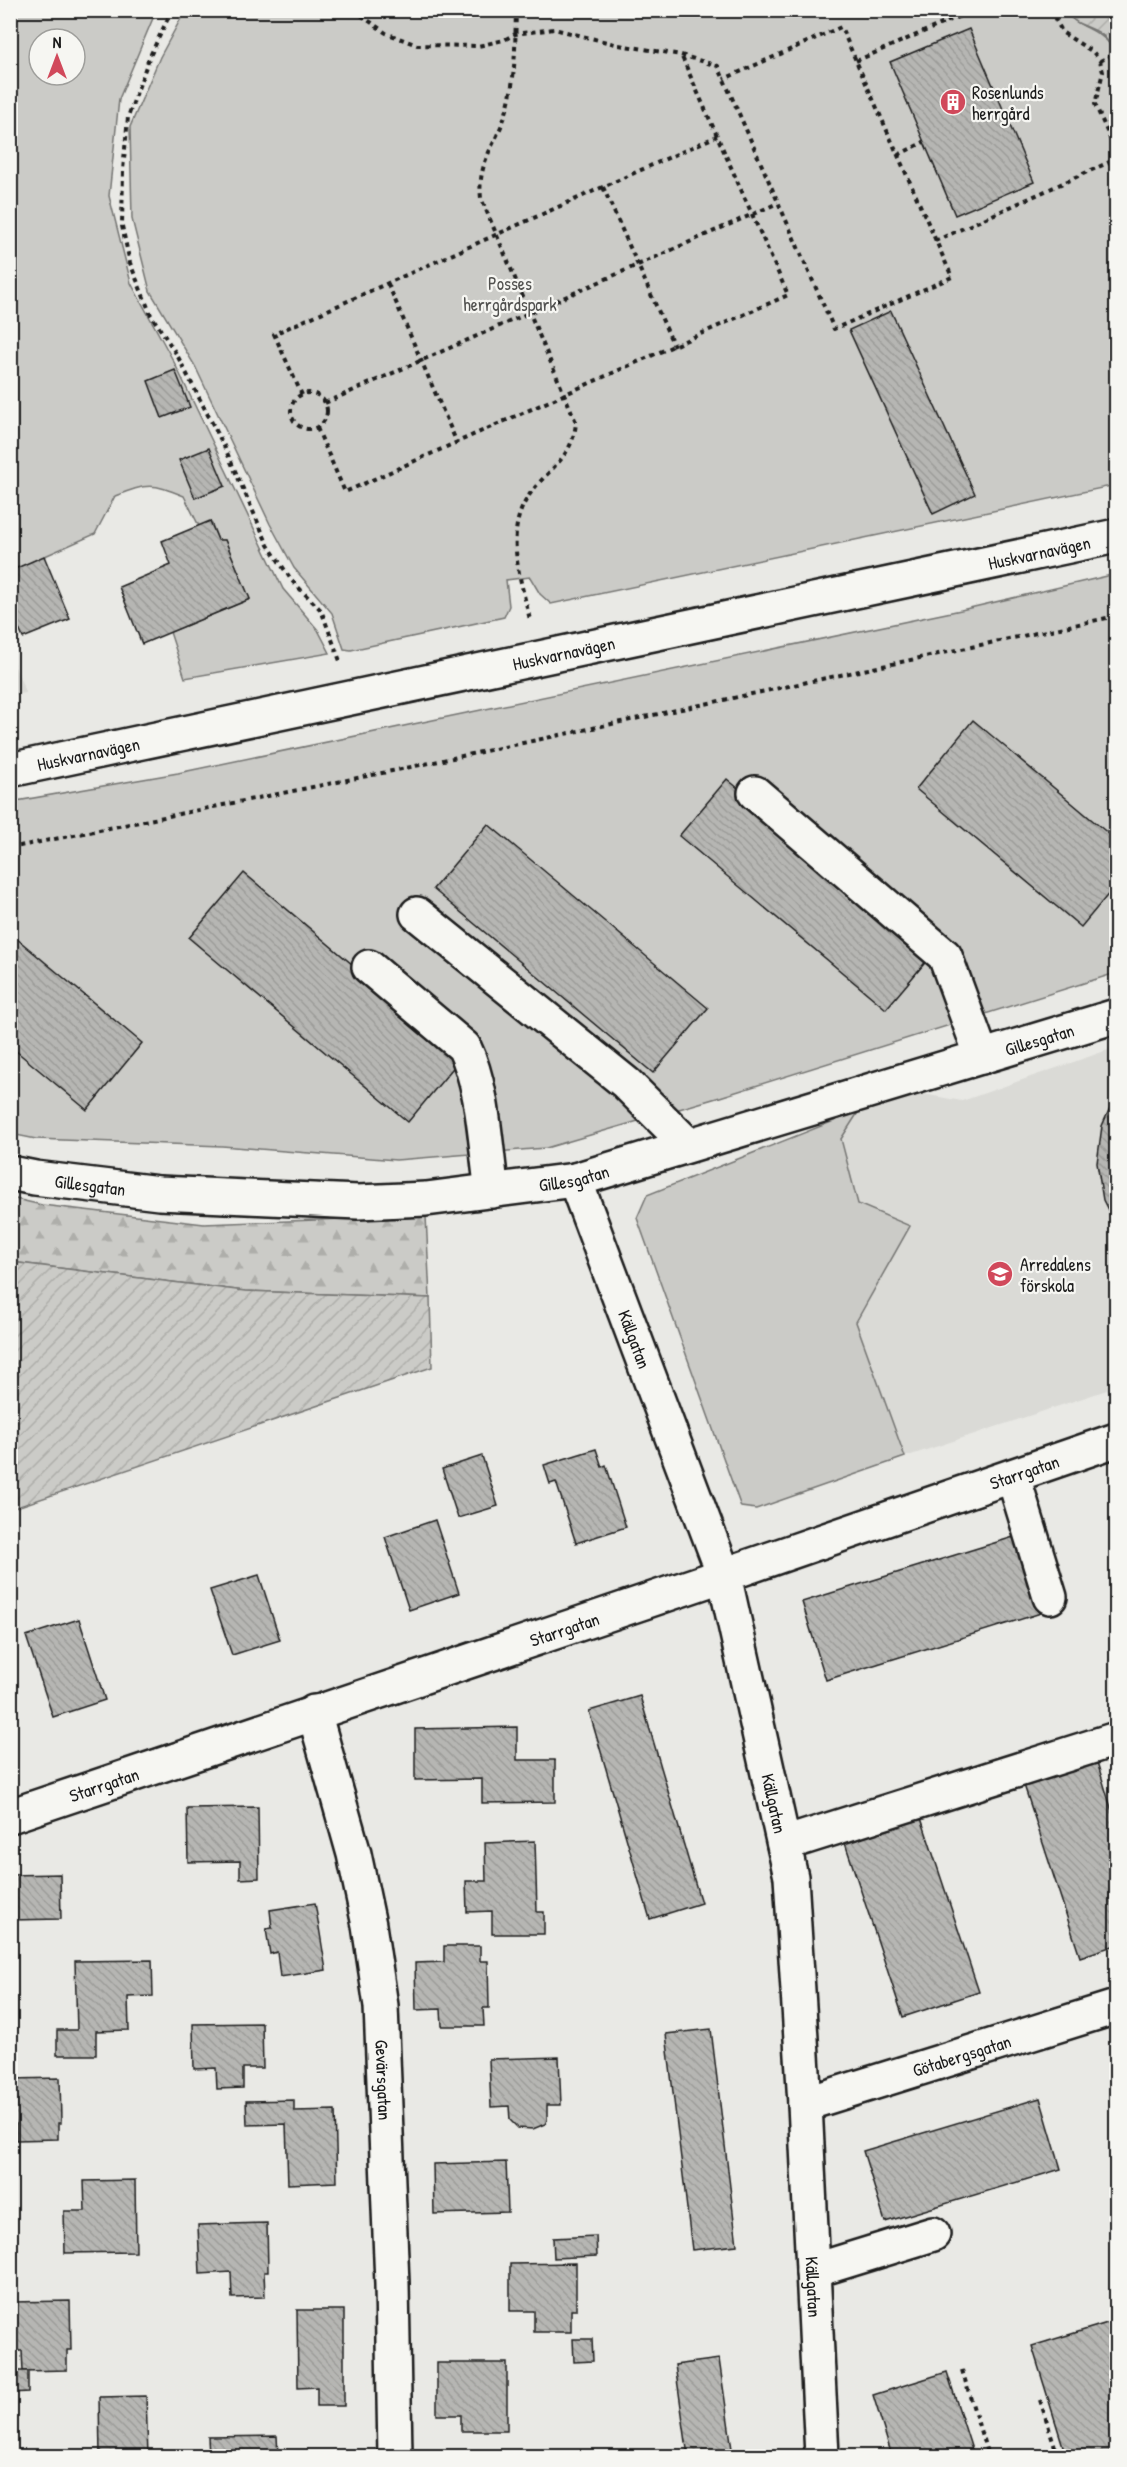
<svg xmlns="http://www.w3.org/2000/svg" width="1127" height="2467" viewBox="0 0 1127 2467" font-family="'Patrick Hand',sans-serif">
  <defs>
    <pattern id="forest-firs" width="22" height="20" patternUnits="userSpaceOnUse" patternTransform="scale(1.5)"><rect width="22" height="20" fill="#cbcbc7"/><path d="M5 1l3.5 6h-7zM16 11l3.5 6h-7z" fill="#aeaeaa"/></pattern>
    <pattern id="garden-furrows" width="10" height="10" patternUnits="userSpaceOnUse" patternTransform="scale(1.5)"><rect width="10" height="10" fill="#cbcbc7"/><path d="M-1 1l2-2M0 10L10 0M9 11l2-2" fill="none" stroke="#aeaeaa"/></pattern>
    <pattern id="building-back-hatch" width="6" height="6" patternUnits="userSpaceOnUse" patternTransform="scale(1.5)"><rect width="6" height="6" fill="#b6b6b3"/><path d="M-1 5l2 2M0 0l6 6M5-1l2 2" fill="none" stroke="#9c9c99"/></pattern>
  </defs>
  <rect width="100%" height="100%" fill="#e9e9e5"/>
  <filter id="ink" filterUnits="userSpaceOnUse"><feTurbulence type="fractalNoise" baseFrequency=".0167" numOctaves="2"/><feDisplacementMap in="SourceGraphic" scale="12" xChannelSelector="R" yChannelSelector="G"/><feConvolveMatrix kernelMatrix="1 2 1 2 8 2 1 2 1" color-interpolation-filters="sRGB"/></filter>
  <g filter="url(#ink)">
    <g fill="#dadad6">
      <path d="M10,657H11L26,693L11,695Z"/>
      <path d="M1116,1040V1387L905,1457L856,1322L910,1226L858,1204L841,1139L859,1111L917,1093L962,1101L1108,1050Z"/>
    </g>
    <g fill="#cbcbc7" stroke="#747472" stroke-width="1.5" fill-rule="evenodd">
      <path d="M11,11H156L119,99L109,196L131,283L175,364L283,589L318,630L330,653L185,678L170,632L250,599L225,540H218L211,522L199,526L184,496C152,483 148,483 115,496L95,534L11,571ZM39,39H75V75H39Z"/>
      <path d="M185,11H1064C1080,29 1095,27 1109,43C1125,61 1111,99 1116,124V485L551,604L540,594L530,577L506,580L509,606L504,617L351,650L344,649L332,613L294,568L270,524L195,366L150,291L132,219L130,127L160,57Z"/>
      <path d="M1116,574V973L720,1097L546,1148L396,1160L222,1146L36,1139L11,1134V802L178,773L961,610Z"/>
      <path d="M859,1111L841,1139L858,1204L910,1226L856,1322L905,1457L756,1509L741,1507L637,1218L647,1195Z"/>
    </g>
    <path fill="url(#forest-firs)" stroke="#747472" stroke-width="1.5" d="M11,1198L42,1205L204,1224L426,1216L430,1298L245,1291L11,1262Z"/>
    <g fill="url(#garden-furrows)" stroke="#747472" stroke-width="1.5">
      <path d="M1064,11H1116V56C1112,47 1107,37 1098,32C1083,24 1076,25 1064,11Z"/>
      <path d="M11,1262L245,1291L430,1298L432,1367L11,1509Z"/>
    </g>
    <g fill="url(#building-back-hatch)" stroke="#1c1c1c" stroke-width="1.5">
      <path d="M969,29L1034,182L955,215L890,62Z"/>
      <path d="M891,311L975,494L933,514L849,330Z"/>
      <path d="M175,370L190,407L162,418L148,381Z"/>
      <path d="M209,448L225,486L195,498L179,460Z"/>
      <path d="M210,521L218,540H225L250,599L142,644L119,587L171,565L162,541Z"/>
      <path d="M44,556L70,619L23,638L10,608V571Z"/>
      <path d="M973,720L1116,840V885L1081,927L916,789Z"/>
      <path d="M727,779L934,952L886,1009L679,836Z"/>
      <path d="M488,824L708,1008L653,1073L433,889Z"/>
      <path d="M244,873L462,1057L408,1122L189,938Z"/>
      <path d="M10,933L142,1043L87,1110L10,1046Z"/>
      <path d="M1116,1094V1226L1103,1200L1097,1163L1102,1126Z"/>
      <path d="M596,1449L602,1467L606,1465L626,1527L576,1543L556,1482L550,1484L544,1465Z"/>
      <path d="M482,1456L498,1506L458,1518L442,1469Z"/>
      <path d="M435,1520L459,1593L409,1610L385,1537Z"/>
      <path d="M1017,1536L1041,1613L826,1680L802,1602Z"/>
      <path d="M259,1575L280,1640L232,1655L210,1590Z"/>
      <path d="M79,1619L105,1700L53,1717L26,1636Z"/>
      <path d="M640,1696L701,1903L650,1919L589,1711Z"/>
      <path d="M517,1727V1760H555V1802L482,1803V1779L415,1780V1729Z"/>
      <path d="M1097,1762L1116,1824V1945L1080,1957L1024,1785Z"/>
      <path d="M258,1807L259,1878L240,1879V1861L188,1862L187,1808Z"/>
      <path d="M921,1818L979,1992L903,2017L845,1843Z"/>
      <path d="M535,1841L537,1912H544V1934H492V1911L467,1912L466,1881H486L485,1843Z"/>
      <path d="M60,1874L61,1919L10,1920V1875Z"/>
      <path d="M315,1903L326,1970L280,1977L277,1952L270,1954L266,1929L272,1928L270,1910Z"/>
      <path d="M444,1946H480V1961H488L489,2008H483L484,2026H442L441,2009L416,2010L415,1963L444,1962Z"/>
      <path d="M152,1960L153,1996L128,1997L129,2030L96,2031V2055H57V2030H77L75,1961Z"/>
      <path d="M262,2023L263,2068H243V2088L217,2089L216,2068L194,2069L193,2024Z"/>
      <path d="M711,2029L737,2245L692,2250L666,2034Z"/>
      <path d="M559,2057L561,2105H547V2120L545,2124L533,2129L518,2128L510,2120L509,2106L491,2107L489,2059Z"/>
      <path d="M60,2078L61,2123H58V2139L16,2140V2124H10V2079Z"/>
      <path d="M1040,2098L1061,2169L885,2222L863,2151Z"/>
      <path d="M294,2100V2111L335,2110L337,2182L288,2184L286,2124L247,2125L246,2101Z"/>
      <path d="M506,2162L508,2212L434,2214L433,2164Z"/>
      <path d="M135,2180L136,2252L65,2253L64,2211H85L84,2181Z"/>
      <path d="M267,2223L268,2272H264L265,2297L232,2298L231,2272L200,2274L198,2225Z"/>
      <path d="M596,2236L597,2256L554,2258L553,2238Z"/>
      <path d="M576,2263V2310H571V2332H534V2311H510V2264Z"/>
      <path d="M70,2301L71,2350H67V2370L23,2371L22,2351H10V2302Z"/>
      <path d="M297,2310H344V2406H317V2387L298,2388Z"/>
      <path d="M1114,2321L1116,2327V2456H1066L1032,2346Z"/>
      <path d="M573,2339H592L593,2361L574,2362Z"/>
      <path d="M719,2359L733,2456H688L675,2365Z"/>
      <path d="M437,2363H507V2431H461V2415H437Z"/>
      <path d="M10,2371H28V2392L10,2393Z"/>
      <path d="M947,2372L974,2456H892L873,2395Z"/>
      <path d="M146,2396L148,2456H100L99,2397Z"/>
      <path d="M277,2436L278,2456H209L208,2437Z"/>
    </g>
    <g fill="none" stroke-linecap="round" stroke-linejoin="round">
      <g stroke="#1c1c1c" stroke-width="38">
        <g id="minor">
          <path id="s1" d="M10,770L1116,536"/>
          <path d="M755,793L945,956L982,1057"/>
          <path d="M417,914L626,1083L688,1145"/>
          <path d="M369,967L464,1047C484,1088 485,1145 492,1191"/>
          <path id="s2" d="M10,1173L35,1178L159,1193L358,1202L426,1199L575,1180L1116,1016"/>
          <path id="s3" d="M575,1180L724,1575L791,1877L805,2104L822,2456"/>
          <path d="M1013,1476L1050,1597"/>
          <path id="s4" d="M314,1712L354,1854L369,1925L381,2006L392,2284L395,2456"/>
          <path id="s5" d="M10,1816L724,1575L1116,1440"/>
          <path d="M784,1844L1116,1739"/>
          <path id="s6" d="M805,2104L1116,2007"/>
          <path d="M813,2271L933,2234"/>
        </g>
      </g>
      <g stroke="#1c1c1c" stroke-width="4" stroke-dasharray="4.5 4.5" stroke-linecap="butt">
        <path d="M172,10L149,58L128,117L123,170L122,226L130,263L151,315L177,355L224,446L268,545L292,581L321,610L340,661"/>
        <path d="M354,10L386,33L417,45L478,46L504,40L515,34L554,29L619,45L681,55L718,66L834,329L952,277L841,27L724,79"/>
        <path d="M516,10C515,44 516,83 505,116C495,146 477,163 481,198L576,422C573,462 542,471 525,502C505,537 522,584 530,620"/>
        <path d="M1050,10L1063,33L1093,52L1100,61L1103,72L1095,104L1116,152"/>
        <path d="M856,61L974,10"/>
        <path d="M1100,61L1116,53"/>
        <path d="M898,155L924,142"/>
        <path d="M603,187L674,346"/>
        <path d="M935,241L1116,159"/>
        <path d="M388,284L457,443"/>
        <circle cx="309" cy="411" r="18"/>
        <path d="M302,395L274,334L717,136"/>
        <path d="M325,403L778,203"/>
        <path d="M317,428L345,492L788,295L681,55"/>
        <path d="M10,848L392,771L1116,616"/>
        <path d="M962,2370L988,2456"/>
        <path d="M1040,2400L1058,2456"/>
      </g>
      <use href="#minor" stroke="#f6f6f2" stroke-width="33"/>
    </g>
  </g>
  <defs>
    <g id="building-disc" transform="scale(1.35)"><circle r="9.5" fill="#d1495b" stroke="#f6f6f2"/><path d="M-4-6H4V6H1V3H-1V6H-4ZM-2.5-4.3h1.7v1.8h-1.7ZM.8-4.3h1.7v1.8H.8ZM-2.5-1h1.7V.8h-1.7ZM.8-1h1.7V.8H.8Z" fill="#fff"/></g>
    <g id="school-disc" transform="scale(1.35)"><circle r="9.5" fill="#d1495b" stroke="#f6f6f2"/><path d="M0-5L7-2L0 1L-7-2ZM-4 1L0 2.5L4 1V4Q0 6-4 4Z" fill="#fff"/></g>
  </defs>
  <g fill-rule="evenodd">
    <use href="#building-disc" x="953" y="102"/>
    <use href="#school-disc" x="1000" y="1274"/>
  </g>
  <g text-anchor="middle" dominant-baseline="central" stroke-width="4.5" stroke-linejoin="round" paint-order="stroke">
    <g font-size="18" fill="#1c1c1c" stroke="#f6f6f2" text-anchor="start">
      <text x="972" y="92">Rosenlunds<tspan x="972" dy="21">herrgård</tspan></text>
      <text x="1020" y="1264">Arredalens<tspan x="1020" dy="21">förskola</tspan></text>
    </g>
    <g font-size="18" fill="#51514f" stroke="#f6f6f2">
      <text x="510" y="283">Posses<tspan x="510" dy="21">herrgårdspark</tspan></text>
    </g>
    <g font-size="18" fill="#1c1c1c" stroke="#f6f6f2">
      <text stroke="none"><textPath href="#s1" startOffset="1052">Huskvarnavägen</textPath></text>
      <text stroke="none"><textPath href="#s1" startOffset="566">Huskvarnavägen</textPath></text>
      <text stroke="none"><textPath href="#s1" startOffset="80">Huskvarnavägen</textPath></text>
      <text stroke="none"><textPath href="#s2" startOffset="1053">Gillesgatan</textPath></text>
      <text stroke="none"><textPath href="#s2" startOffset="567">Gillesgatan</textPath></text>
      <text stroke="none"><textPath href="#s2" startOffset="81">Gillesgatan</textPath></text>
      <text stroke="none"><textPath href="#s3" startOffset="170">Källgatan</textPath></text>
      <text stroke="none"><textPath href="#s5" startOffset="1071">Starrgatan</textPath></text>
      <text stroke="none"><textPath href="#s5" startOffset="585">Starrgatan</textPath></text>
      <text stroke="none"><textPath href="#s5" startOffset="99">Starrgatan</textPath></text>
      <text stroke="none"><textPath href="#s3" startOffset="656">Källgatan</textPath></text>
      <text stroke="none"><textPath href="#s6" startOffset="164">Götabergsgatan</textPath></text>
      <text stroke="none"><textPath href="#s4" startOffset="376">Gevärsgatan</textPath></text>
      <text stroke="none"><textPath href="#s3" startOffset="1142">Källgatan</textPath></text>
    </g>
  </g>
  <rect width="1127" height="2467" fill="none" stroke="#f6f6f2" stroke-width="36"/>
  <rect x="18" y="18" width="1091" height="2431" fill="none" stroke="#1c1c1c" stroke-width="2" filter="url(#ink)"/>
  <g transform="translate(57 57)"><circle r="28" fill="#f6f6f2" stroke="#9f9f9c" stroke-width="1.5"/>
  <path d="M0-4.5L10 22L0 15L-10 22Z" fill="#d1495b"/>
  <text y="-9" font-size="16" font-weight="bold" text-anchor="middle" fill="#1c1c1c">N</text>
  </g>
</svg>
